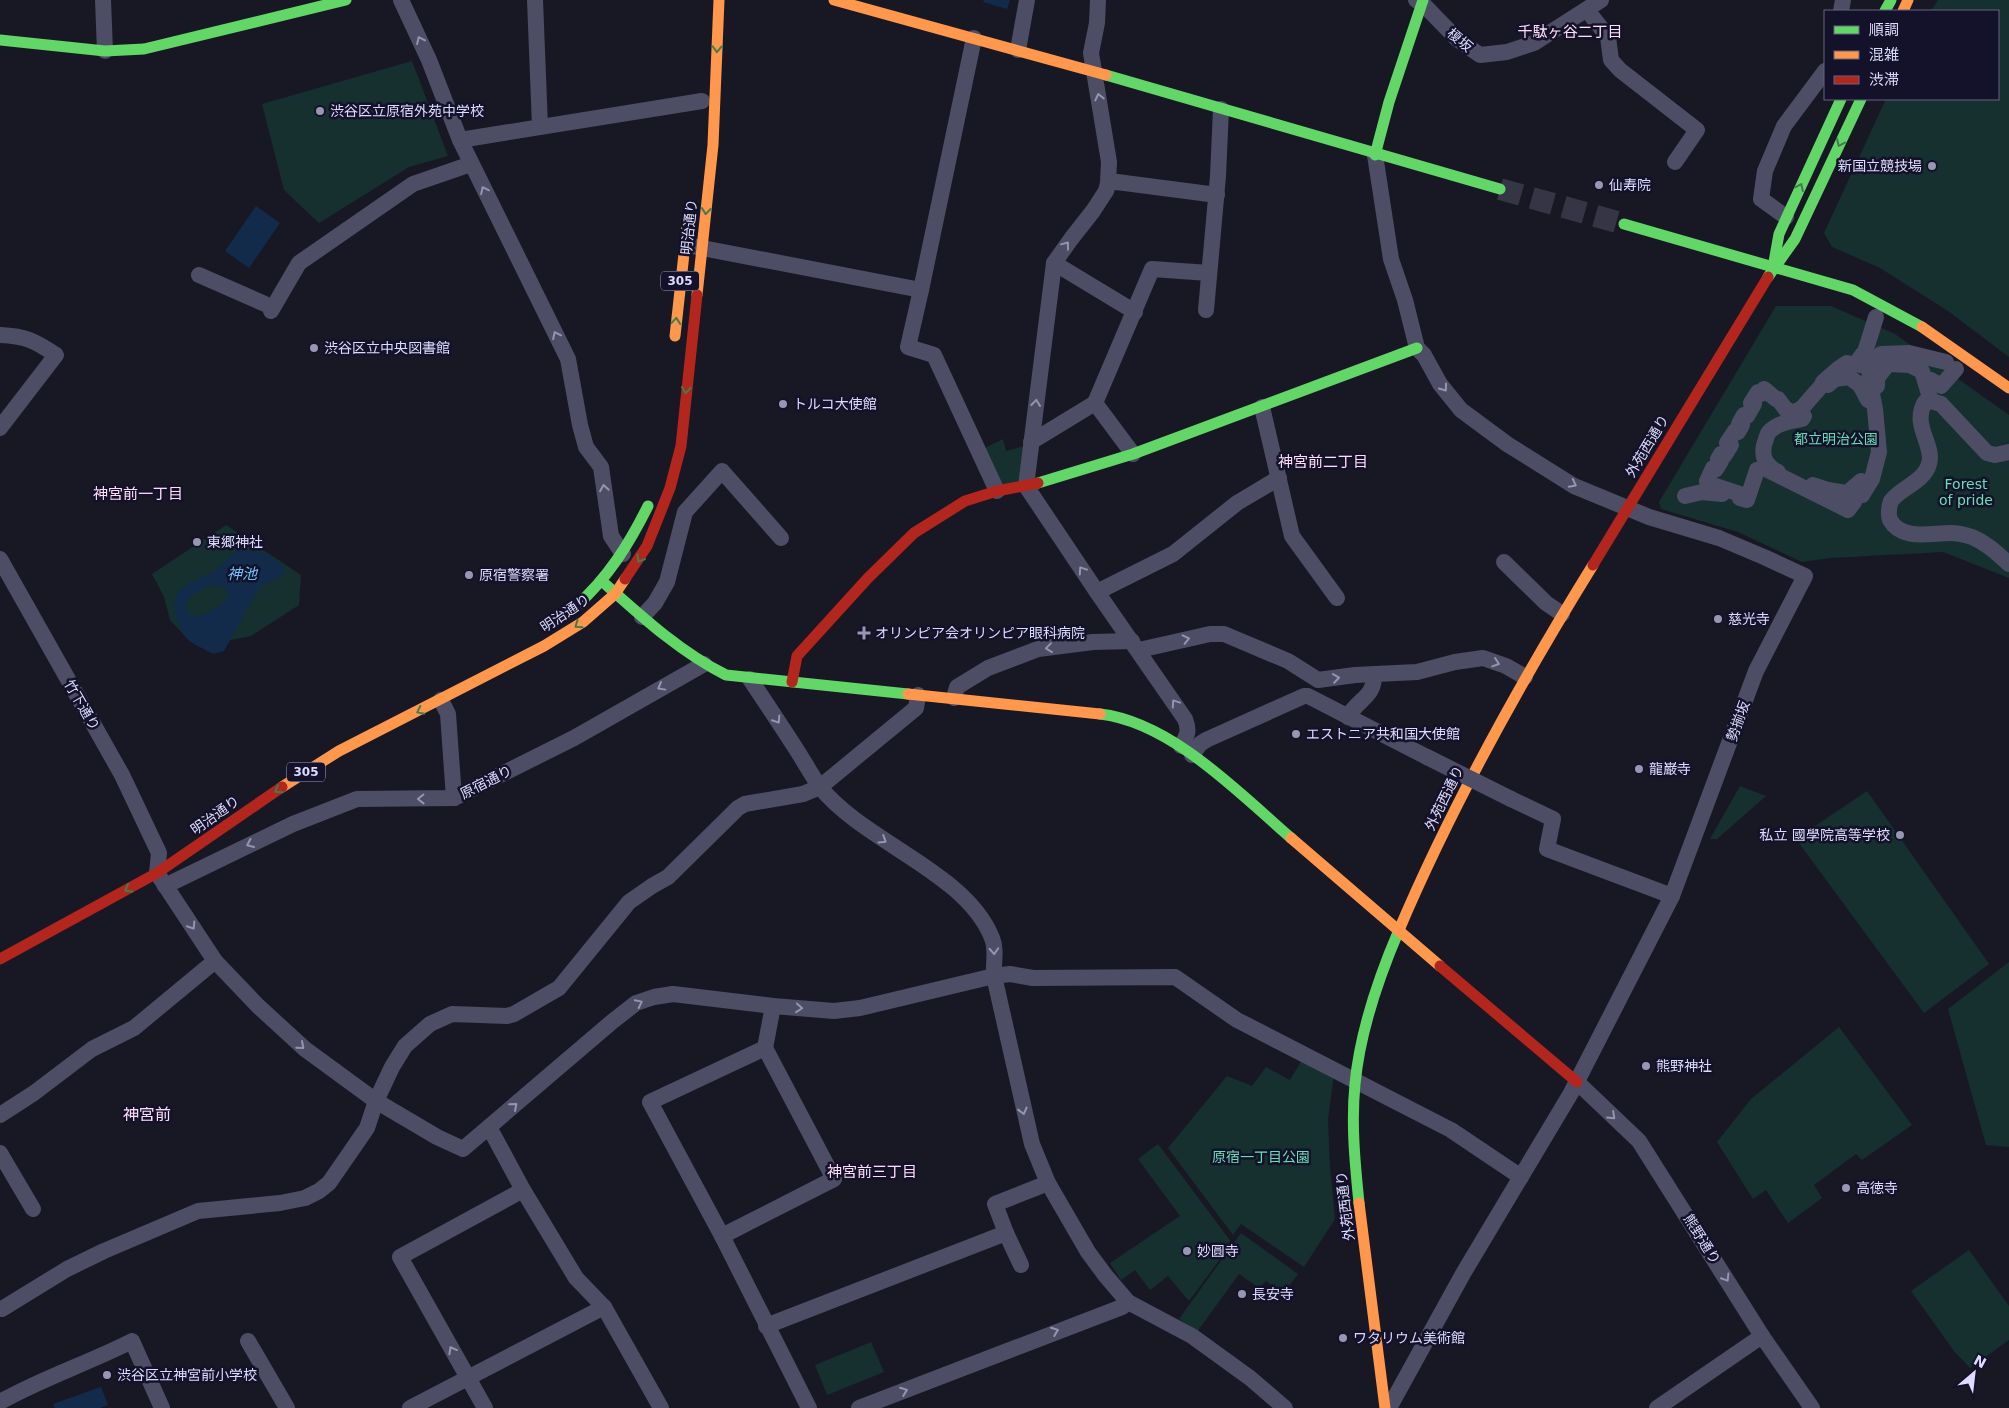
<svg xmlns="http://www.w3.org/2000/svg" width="2009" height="1408" viewBox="0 0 2009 1408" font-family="'DejaVu Sans','Noto Sans JP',sans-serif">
  <rect width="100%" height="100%" fill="#181824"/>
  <g fill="#15302e">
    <path d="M1938,0H2009V357L1948,311L1880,268L1832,247L1824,233L1886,99H1998V11H1931Z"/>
    <path d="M412,61L448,156L409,167L319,223L284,190L262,104Z"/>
    <path d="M1776,306H1831L1895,334L2009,415V578L1943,552L1830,558L1802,562L1738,532L1661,509L1659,502Z"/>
    <path d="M1003,439L1006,451L1024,446L1022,481L1000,485L985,448Z"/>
    <path d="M226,525L301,575L299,605L251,636L211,644L184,635L170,620L164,597L152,574Z"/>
    <path d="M1740,786L1766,796L1717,839H1710Z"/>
    <path d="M1867,791L1989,964L1924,1013L1796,839Z"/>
    <path d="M2009,962V1147L1986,1145L1948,1009Z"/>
    <path d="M1839,1027L1912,1125L1862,1160L1856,1154L1814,1185L1822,1198L1788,1223L1766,1190L1753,1199L1717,1142L1751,1099Z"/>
    <path d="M1303,1058L1334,1074L1328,1120L1330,1167L1335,1219L1304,1267L1241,1224L1233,1235L1168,1148L1227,1076L1252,1086L1266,1067L1290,1080Z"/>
    <path d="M1158,1144L1232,1243L1189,1301L1168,1276L1150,1290L1135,1270L1121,1280L1110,1263L1180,1216L1138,1159Z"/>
    <path d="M1241,1233L1298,1274L1283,1294L1266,1281L1259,1288L1239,1274L1197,1332L1179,1319Z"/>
    <path d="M1969,1250L2009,1306V1340L1970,1368L1954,1351L1911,1291Z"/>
    <path d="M871,1342L884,1372L827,1395L815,1365Z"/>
  </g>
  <g fill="#122b4b" fill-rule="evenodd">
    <path d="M984,0H1010L1007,9L983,2Z"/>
    <path d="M256,206L280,223L249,268L225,251Z"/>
    <path d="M240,550L265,553L284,566L285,571L279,578L268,582L257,591L224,651L213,654C205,649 193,645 186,638C178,628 169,601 179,591C188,582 203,578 213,572C225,565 226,555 240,550ZM209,585L225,587L229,594L224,603L200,617L189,614L185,605L190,597Z"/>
    <path d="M101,1387L108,1405L100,1408H55L53,1404Z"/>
  </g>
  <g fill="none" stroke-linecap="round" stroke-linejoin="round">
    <path stroke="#363545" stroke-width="22" stroke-dasharray="22 11" stroke-linecap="butt" d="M1500,189L1624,224"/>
    <g stroke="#4d4e65" stroke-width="16">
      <path d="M103,0L105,51"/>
      <path d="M401,0L429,60L460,140L568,359L580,425L586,447L601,467L611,536L623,554"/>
      <path d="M535,0L540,127"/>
      <path d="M1098,0L1097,23L1091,53L1109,162L1108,183L1106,191L1093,211L1071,239L1054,263L1026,486L1097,592L1185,719C1190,731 1187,736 1181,746"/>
      <path d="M1416,0L1422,3L1457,39L1480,55L1507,52L1534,43L1601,0"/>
      <path d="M1587,10L1608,37L1611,60L1620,70L1697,130L1675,162"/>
      <path d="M1841,11L1843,0"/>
      <path d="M1018,50L1027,0"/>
      <path d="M460,140L702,101"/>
      <path d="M1375,155L1391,259L1405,300L1417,348L1424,355L1440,384L1461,410L1507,444L1574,486L1649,517L1719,538L1764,557L1805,576L1756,671L1672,896L1571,1093L1464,1272L1389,1408"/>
      <path d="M1108,183L1117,182L1217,195"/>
      <path d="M1786,217L1761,199L1765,171L1784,126L1825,71"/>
      <path d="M692,246L921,290L908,347L934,355L997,491"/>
      <path d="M1054,263L1135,312"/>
      <path d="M199,275L265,304"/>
      <path d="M921,290L974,38"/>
      <path d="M1206,310L1218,176L1221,109"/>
      <path d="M271,311L299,263L413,184L471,164"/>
      <path d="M0,335C26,336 35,341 56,355L0,428"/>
      <path d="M1862,355L1870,358L1874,365L1869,378L1875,409L1879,452L1872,479L1862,495L1855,493L1852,501L1854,502L1848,510L1764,468L1757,470L1747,500L1740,498V494L1710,484L1707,481L1713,468L1716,469L1721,461L1718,459L1721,454L1724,456L1731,445L1727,443L1735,431L1738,432L1742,425L1739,424L1744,415L1747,416L1754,404L1751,403L1758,392L1761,394L1764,389L1776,399H1778L1787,411L1788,410L1793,413L1802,408L1823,384V382L1838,369L1847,363L1855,365Z"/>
      <path d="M1861,365L1876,317"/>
      <path d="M1869,371L1870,366L1881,354L1909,353L1946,362"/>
      <path d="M1828,385L1835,379L1849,377L1860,385L1868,400"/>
      <path d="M1927,385L1931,380L1941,386L1956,369"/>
      <path d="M1877,386V378L1888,364L1910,365L1922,371L1931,401"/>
      <path d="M1262,407L1292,536L1337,598"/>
      <path d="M1031,442L1095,403"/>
      <path d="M2009,452L1995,455L1987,453L1941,404L1931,401L1925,402C1911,425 1935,445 1929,464C1924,482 1900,488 1891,501C1889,506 1888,515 1890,520C1902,541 1930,533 1950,533C1956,533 1966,535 1972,537C1987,543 1998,554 2009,564"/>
      <path d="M1133,454L1095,403L1152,269L1209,273"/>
      <path d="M1778,472C1764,465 1760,454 1766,439C1766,438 1768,433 1769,432C1777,423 1791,421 1802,419L1804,416"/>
      <path d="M1813,485L1828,490L1847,493L1861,481"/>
      <path d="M1685,496L1702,492L1722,494"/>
      <path d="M0,559L122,775L159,853L157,873L215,961L258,1006L305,1049L376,1101L437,1137L463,1149L613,1021L636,1003L654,997L673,994L773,1006L834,1011L860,1008L994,976L1010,974L1033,978L1175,977L1237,1020L1451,1130L1521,1177"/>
      <path d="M1504,562L1546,603L1562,614"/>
      <path d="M1097,592L1173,554L1237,503L1279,478"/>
      <path d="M642,617L655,603L667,582L685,512L722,471L781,538"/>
      <path d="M1139,650L1210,634H1224L1288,661L1318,680L1355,675L1417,672L1455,662L1483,658L1506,666L1525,677"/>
      <path d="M750,679C766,703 782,727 798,752C805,763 812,776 820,787C865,843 966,872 992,938C997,950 993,964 994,976L1032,1144L1048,1183L1088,1252L1105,1275L1128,1302L1192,1336L1250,1378L1285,1408"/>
      <path d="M954,698L957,687L988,668L1038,649L1093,642L1132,641"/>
      <path d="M441,700L448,714L454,798"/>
      <path d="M1348,717C1357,699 1375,698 1374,674"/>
      <path d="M1192,755L1200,744L1206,740L1304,696H1308L1427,757"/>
      <path d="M1511,799L1553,819L1547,849L1672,896"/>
      <path d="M165,886L293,824L357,799L454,798L574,738L704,664"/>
      <path d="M773,1006L765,1048L650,1102L722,1236L809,1408"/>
      <path d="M1577,1082L1639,1141L1762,1336L1812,1408"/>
      <path d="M0,1115L34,1093L92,1049L134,1028L215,961"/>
      <path d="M489,1127L523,1190L576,1278L604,1307L661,1408"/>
      <path d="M0,1153L33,1209"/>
      <path d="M722,1236L834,1179L765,1048"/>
      <path d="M1021,1265L1006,1233L995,1204L1048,1183"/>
      <path d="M2,1309L67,1269L104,1251L198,1211L280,1203L305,1198L319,1191L329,1183L367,1128L376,1101L392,1067L405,1046L430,1024L452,1014L507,1016L514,1014L559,988L629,902L652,886L668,877L738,808L745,804L803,794L820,787L916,708L918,695"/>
      <path d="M766,1326L1006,1233"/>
      <path d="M248,1341L287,1408"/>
      <path d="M0,1402C42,1378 89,1363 132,1341L162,1408"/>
      <path d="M410,1408L604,1307"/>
      <path d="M485,1408L400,1257L523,1190"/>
      <path d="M859,1408L1122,1307L1128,1302"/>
      <path d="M1657,1408L1762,1336"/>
    </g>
    <g stroke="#63d668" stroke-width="11">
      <path d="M1885,11L1891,0"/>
      <path d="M0,40L105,51L144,49L346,0"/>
      <path d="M1106,75L1500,189"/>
      <path d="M1375,155L1389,102L1423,0"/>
      <path d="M1624,224L1853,290L1922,327"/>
      <path d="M1774,262L1779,234L1841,99"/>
      <path d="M1768,277L1795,239L1861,99"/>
      <path d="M1038,483L1133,454L1417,348"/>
      <path d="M603,582C641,616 680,652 726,675L908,694"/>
      <path d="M576,606C608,578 629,544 648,506"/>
      <path d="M1100,714C1171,722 1239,793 1291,838"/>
      <path d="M1359,1203C1355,1163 1351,1124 1355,1084C1360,1031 1378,979 1399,930"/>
    </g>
    <g stroke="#ff974d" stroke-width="11">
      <path d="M834,0L1106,75"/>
      <path d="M1903,11L1908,0"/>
      <path d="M697,295L713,145L719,0"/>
      <path d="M1922,327L2009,388"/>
      <path d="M675,336L688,217"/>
      <path d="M908,694L1100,714"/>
      <path d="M282,787L339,751L544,646L583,622L615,594L625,579"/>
      <path d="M1291,838L1440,966"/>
      <path d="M1399,930C1453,803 1520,683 1593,565"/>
      <path d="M1359,1203L1385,1408"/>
    </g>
    <g stroke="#b3261e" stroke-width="11">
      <path d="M1593,565L1768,277"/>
      <path d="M625,579L647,546L670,488L681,446L697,295"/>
      <path d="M792,682L797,656L868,578L914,533L965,501L997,491L1038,483"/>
      <path d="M0,959L157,873L282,787"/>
      <path d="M1440,966L1577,1082"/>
    </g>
    <path stroke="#4d4e65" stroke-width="16" d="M1427,757L1511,799"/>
  </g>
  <defs><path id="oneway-chevron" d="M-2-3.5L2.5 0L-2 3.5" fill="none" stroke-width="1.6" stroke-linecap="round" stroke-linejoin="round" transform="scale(1.25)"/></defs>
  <g stroke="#9595b2">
    <use href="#oneway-chevron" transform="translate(420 40) rotate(-115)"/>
    <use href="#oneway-chevron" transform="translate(1099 97) rotate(-103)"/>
    <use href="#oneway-chevron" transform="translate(484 190) rotate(-116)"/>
    <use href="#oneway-chevron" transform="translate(1066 245) rotate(-53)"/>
    <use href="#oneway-chevron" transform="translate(556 335) rotate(-116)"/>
    <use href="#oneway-chevron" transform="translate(1444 388) rotate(54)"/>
    <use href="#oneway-chevron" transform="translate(1036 403) rotate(-83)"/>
    <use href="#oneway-chevron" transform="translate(1573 484) rotate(27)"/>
    <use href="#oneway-chevron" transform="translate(604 488) rotate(-99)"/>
    <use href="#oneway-chevron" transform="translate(1082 570) rotate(-124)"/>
    <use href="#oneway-chevron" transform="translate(1186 639) rotate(-13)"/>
    <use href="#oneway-chevron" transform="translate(1049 648) rotate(173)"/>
    <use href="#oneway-chevron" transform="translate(1496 663) rotate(19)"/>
    <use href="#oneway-chevron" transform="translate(1336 678) rotate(-8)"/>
    <use href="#oneway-chevron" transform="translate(661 687) rotate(151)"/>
    <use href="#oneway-chevron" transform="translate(1175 703) rotate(-124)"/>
    <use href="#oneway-chevron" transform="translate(777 720) rotate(57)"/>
    <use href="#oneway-chevron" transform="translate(421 799) rotate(179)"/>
    <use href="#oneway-chevron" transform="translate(883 840) rotate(32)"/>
    <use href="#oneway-chevron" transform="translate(250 844) rotate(155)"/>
    <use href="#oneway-chevron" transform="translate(192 926) rotate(57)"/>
    <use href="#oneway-chevron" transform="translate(994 951) rotate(87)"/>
    <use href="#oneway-chevron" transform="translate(639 1003) rotate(-26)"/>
    <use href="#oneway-chevron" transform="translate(799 1008) rotate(5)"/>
    <use href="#oneway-chevron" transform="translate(301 1046) rotate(41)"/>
    <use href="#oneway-chevron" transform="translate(514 1106) rotate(-41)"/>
    <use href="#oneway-chevron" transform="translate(1023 1111) rotate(76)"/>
    <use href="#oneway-chevron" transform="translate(1612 1116) rotate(43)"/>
    <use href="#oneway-chevron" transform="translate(1726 1278) rotate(58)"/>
    <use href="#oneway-chevron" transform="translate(1055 1331) rotate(-21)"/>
    <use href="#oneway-chevron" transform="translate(452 1350) rotate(-119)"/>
    <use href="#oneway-chevron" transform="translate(904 1391) rotate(-21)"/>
  </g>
  <g stroke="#3f7e4c">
    <use href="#oneway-chevron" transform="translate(717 49) rotate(92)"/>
    <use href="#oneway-chevron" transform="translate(1840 143) rotate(115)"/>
    <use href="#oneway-chevron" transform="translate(1800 187) rotate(-65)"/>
    <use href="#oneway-chevron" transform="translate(706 211) rotate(96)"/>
    <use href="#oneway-chevron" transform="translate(676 321) rotate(-85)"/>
    <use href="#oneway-chevron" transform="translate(686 390) rotate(96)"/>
    <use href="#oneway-chevron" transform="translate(640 559) rotate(121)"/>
    <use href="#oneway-chevron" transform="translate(578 625) rotate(145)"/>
    <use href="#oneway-chevron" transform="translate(420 711) rotate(154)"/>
    <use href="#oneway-chevron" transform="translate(278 790) rotate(147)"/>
    <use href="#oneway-chevron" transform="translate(128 889) rotate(152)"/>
  </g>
  <g fill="#9897b2" stroke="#14122a" stroke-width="2">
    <circle cx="320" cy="111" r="5"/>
    <circle cx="1932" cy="166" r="5"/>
    <circle cx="1599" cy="185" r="5"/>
    <circle cx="314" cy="348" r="5"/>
    <circle cx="783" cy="404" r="5"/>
    <circle cx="197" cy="542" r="5"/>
    <circle cx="469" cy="575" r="5"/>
    <circle cx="1718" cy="619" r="5"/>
    <path d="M861.5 625.5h5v5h5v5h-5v5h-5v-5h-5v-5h5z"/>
    <circle cx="1296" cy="734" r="5"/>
    <circle cx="1639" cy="769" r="5"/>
    <circle cx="1900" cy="835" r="5"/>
    <circle cx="1646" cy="1066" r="5"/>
    <circle cx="1846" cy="1188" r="5"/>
    <circle cx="1187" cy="1251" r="5"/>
    <circle cx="1242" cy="1294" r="5"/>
    <circle cx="1343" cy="1338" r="5"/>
    <circle cx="107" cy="1375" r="5"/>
  </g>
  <g text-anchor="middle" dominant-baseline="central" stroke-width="5" stroke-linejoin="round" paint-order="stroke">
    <g fill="#14122a" stroke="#a19fbe" stroke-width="1">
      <rect x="661" y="271.5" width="38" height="19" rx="4"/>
      <rect x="287" y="762.5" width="38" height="19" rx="4"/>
    </g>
    <g font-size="12" font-weight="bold" fill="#dddcfe">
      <text x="680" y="281">305</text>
      <text x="306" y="772">305</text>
    </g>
    <g font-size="14" fill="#dddcfe" stroke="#14122a">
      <text transform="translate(1460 40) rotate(40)">榎坂</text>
      <text transform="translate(689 227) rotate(-84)">明治通り</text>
      <text transform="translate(1647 446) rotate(-59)">外苑西通り</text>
      <text transform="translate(565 613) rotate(-34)">明治通り</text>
      <text transform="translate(82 705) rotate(60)">竹下通り</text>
      <text transform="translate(1738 721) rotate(-70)">勢揃坂</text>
      <text transform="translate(486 782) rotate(-27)">原宿通り</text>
      <text transform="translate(1444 798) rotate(-64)">外苑西通り</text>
      <text transform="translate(215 815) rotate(-35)">明治通り</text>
      <text transform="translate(1345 1206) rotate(-97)">外苑西通り</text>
      <text transform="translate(1702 1239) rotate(58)">熊野通り</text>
    </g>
    <g font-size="14" fill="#dddcfe" stroke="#14122a" text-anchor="start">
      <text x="330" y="111">渋谷区立原宿外苑中学校</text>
      <text x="1922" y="166" text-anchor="end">新国立競技場</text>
      <text x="1609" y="185">仙寿院</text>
      <text x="324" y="348">渋谷区立中央図書館</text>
      <text x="793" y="404">トルコ大使館</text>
      <text x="207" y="542">東郷神社</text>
      <text x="479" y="575">原宿警察署</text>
      <text x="1728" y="619">慈光寺</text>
      <text x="875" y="633">オリンピア会オリンピア眼科病院</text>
      <text x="1306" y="734">エストニア共和国大使館</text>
      <text x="1649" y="769">龍巌寺</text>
      <text x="1890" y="835" text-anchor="end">私立 國學院高等学校</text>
      <text x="1656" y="1066">熊野神社</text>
      <text x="1856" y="1188">高徳寺</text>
      <text x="1197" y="1251">妙圓寺</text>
      <text x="1252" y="1294">長安寺</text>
      <text x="1353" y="1338">ワタリウム美術館</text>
      <text x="117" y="1375">渋谷区立神宮前小学校</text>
    </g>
    <g font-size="14" fill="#68deb6" stroke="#14122a">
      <text x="1836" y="439">都立明治公園</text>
      <text x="1966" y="484">Forest<tspan x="1966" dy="16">of pride</tspan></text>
      <text x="1261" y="1157">原宿一丁目公園</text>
    </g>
    <g font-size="15" fill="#fedef5" stroke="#14122a">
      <text x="1570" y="32">千駄ヶ谷二丁目</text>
      <text x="1323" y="462">神宮前二丁目</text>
      <text x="138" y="494">神宮前一丁目</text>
      <text x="872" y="1172">神宮前三丁目</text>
    </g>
    <g font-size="15" font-style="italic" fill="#6dc5fb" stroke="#14122a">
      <text x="242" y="574">神池</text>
    </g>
    <g font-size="16" fill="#fedef5" stroke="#14122a">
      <text x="147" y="1114">神宮前</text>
    </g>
  </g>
  <rect x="1824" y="10" width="175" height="90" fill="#14122a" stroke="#64637f"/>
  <rect x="1834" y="26" width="25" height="8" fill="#63d668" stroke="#64637f"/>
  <text x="1869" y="35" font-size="15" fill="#dddcfe">順調</text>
  <rect x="1834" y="51" width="25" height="8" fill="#ff974d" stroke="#64637f"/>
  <text x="1869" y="60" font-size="15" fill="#dddcfe">混雑</text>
  <rect x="1834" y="76" width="25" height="8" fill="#b3261e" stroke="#64637f"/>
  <text x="1869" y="85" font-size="15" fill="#dddcfe">渋滞</text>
  <g transform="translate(1974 1373) rotate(28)" stroke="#14122a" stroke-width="4" paint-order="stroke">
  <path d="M0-4L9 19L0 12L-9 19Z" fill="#dddcfe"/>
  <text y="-8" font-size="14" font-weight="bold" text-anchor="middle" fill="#dddcfe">N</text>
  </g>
</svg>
